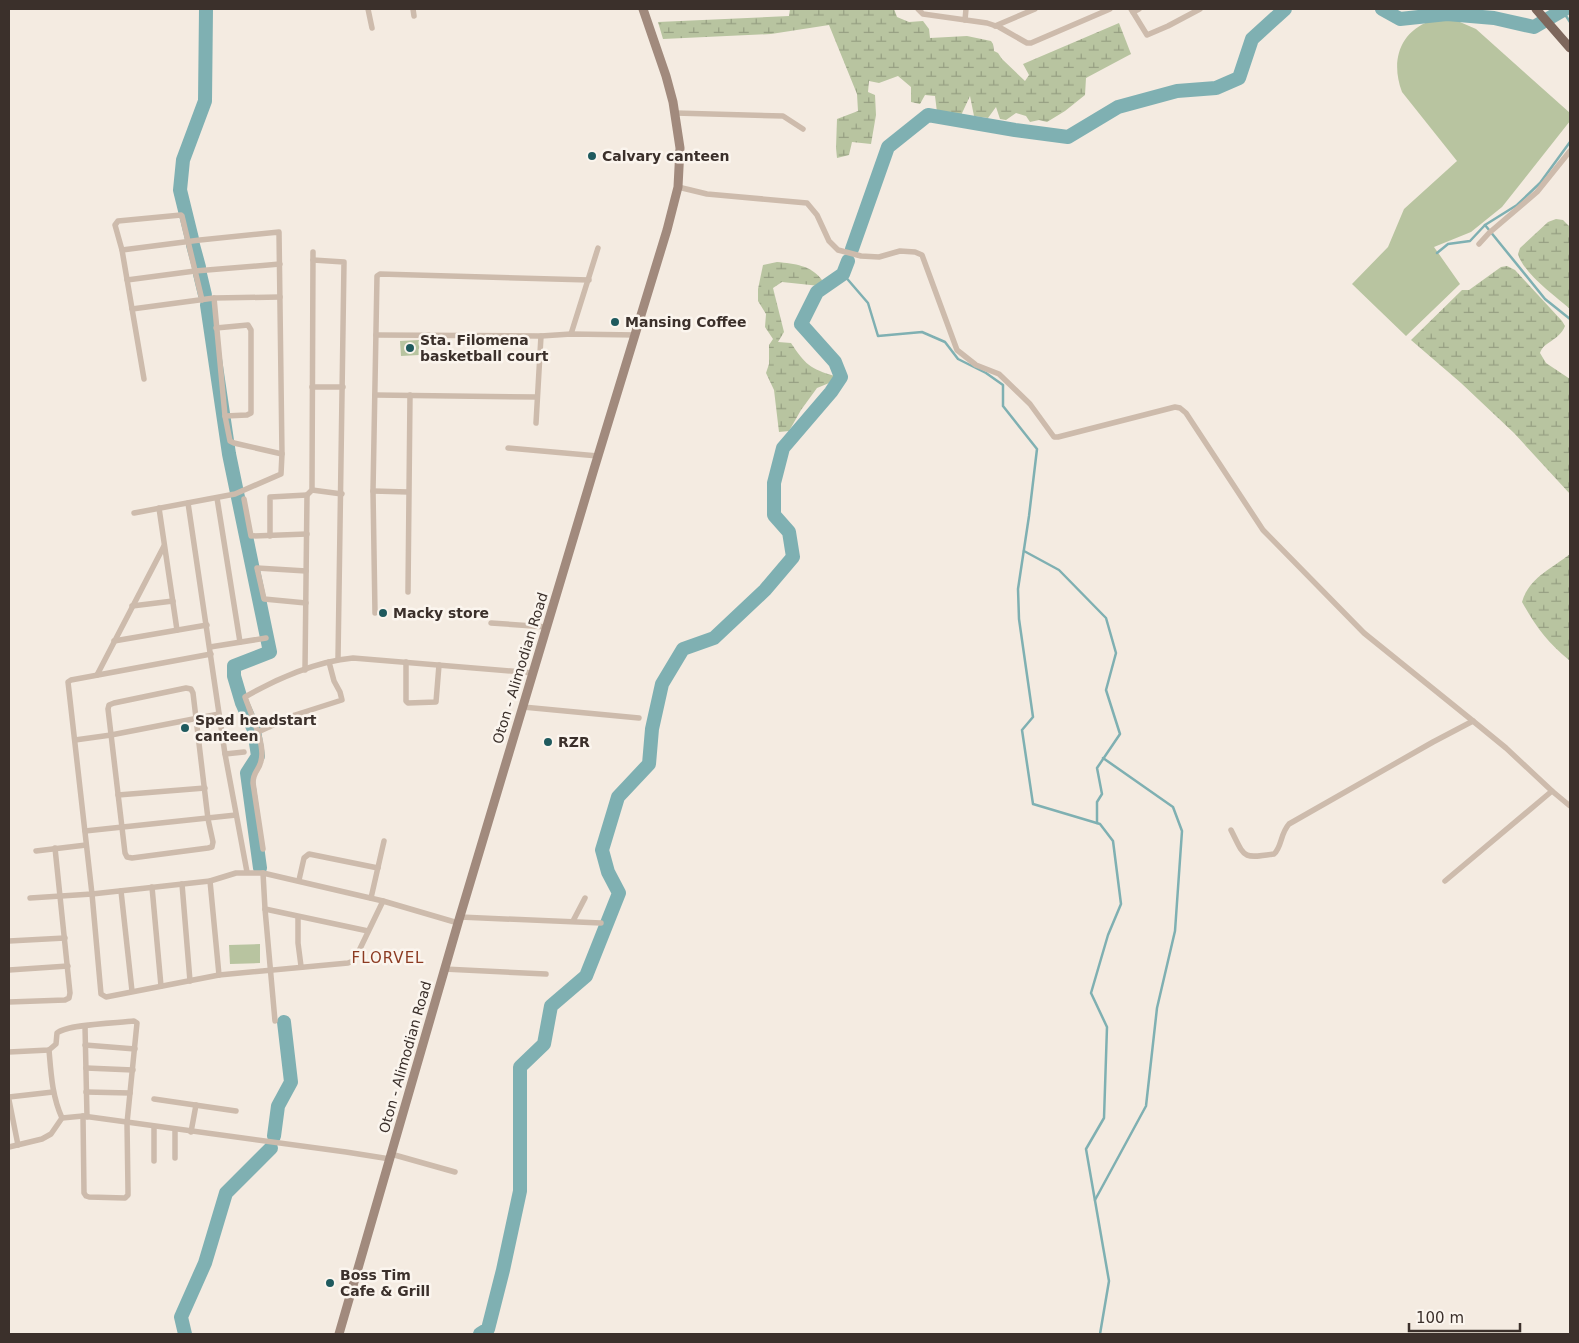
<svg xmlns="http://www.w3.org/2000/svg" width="1579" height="1343" viewBox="0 0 1579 1343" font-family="'DejaVu Sans',sans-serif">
  <defs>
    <pattern id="wetland-marsh" width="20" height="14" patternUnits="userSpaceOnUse" patternTransform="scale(1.25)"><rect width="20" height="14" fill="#b8c4a0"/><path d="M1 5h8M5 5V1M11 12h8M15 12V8" fill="none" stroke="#97a083"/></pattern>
  </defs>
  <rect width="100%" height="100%" fill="#f4ebe1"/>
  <g fill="url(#wetland-marsh)">
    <path d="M790,9H894L897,17L909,22L923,21L929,29L930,38L967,36L991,41L993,44L994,51L998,53L1002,59L1025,81L1029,75L1023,64L1119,23L1131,54L1086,78L1085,95L1065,111L1047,122L1039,120L1030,122L1026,116L1016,113L1006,120L1000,119L996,107L988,118L974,116L970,96L957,124L938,120L935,96L925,95L920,104L911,102V87L898,76L879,83L869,81L868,92L875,95L876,115L871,144L852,142L849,155L837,158L836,148L837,119L858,111L857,94L829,25L771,34L663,39L658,22L789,16Z"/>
    <path d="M1556,219L1563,220L1570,227V309C1554,295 1524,274 1518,254L1520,248L1548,222Z"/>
    <path d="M777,262C795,264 811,265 822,280L820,286L782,282L773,288L784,332L778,342L791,343C805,364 810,369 835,376L834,381L817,388L801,410L789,431L779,432L774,390L766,373L769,364V345L773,339L765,327L766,314L758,301V289L763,265Z"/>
    <path d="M1507,266L1515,270L1562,321L1565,326C1559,341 1544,341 1540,353L1546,363L1570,379V494L1514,433L1461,383L1411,340L1462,290H1469L1501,267Z"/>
    <path d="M1570,554V661C1548,643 1536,627 1522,602C1529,578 1551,569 1570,554Z"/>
  </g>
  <g fill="#b8c4a0">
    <path d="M1453,19L1476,29L1570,113V121L1502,207L1471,232L1434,247L1460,284L1406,336L1352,284L1388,247L1404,209L1457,161L1402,92C1391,63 1398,33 1430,21C1437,18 1446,19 1453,19Z"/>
    <path d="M419,340V355L401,356L400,341Z"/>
    <path d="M260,944V963L230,964L229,945Z"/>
  </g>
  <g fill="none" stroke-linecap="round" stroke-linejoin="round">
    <g stroke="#7fb0b2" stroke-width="2.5">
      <path d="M1564,13L1570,22"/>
      <path d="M1485,225L1545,299L1570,319"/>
      <path d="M1437,253L1448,244L1470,241L1485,225L1517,205L1540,183L1570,142"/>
      <path d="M843,274L868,303L878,336L922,332L945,342L958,359L986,373L1003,385V406L1037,449L1029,516L1018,589L1019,619L1033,717L1022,730L1033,804L1100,824L1113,841L1121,904L1108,935L1091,993L1107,1027L1104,1118L1086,1149L1109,1281L1100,1334"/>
      <path d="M1024,551L1059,570L1106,618L1116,653L1106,690L1120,734L1097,768L1102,794L1097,802V823"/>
      <path d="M1095,1200L1146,1106L1157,1008L1175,931L1182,831L1173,807L1103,758"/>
    </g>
    <g stroke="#7fb0b2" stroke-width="14">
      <path d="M1382,9L1400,19L1447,14L1494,18L1534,27L1565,9"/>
      <path d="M192,239L180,190L183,160L205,101L206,9"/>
      <path d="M193,245L199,267"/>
      <path d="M852,249L888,147L928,115L1015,130L1068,137L1118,107L1177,91L1216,88L1239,78L1252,39L1285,9"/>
      <path d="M200,274L205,295"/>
      <path d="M207,305L229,454L270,652L234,666V676L242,703L254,730L258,756L247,773L260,868"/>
      <path d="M274,1136L278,1106L291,1082L284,1022"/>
      <path d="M185,1334L181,1317L205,1263L226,1193L271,1148"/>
      <path d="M480,1334L488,1329L503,1270L520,1191V1067L544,1044L551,1006L586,976L619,893L608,872L602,850L618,797L649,764L652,729L662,684L683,649L714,638L765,590L793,557L789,532L774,515V483L783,448L831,392L841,377L835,362L801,324L817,292L843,274L848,261"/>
    </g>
    <g stroke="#cdbbac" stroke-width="5.5">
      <path d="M368,9L372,28"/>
      <path d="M413,9L414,16"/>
      <path d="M918,9L923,14L987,23L999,27L1027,43H1031L1110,9"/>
      <path d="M1131,9L1147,35L1168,26L1200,9"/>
      <path d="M1133,12L1139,9"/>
      <path d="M965,20L966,9"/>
      <path d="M995,26L1035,9"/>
      <path d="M675,113L783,116L803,129"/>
      <path d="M678,187L707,194L807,203L817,215L829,241L838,250L861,256L879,257L900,251L915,252L922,255L957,350L976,365L999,374L1030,404L1054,437H1058L1175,407L1180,408L1186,413L1263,530L1364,633L1473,721L1433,742L1289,824C1280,834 1282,847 1274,854C1242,859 1245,858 1231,830"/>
      <path d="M1479,244L1489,233L1537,192L1570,151"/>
      <path d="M122,250L200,240L279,232L282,454L281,474L235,494L134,513"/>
      <path d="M313,260L344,262L338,659"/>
      <path d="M127,280L195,271L280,264"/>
      <path d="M214,298L225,416L230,441L234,443L282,454"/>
      <path d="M132,309L214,298L280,297"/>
      <path d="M216,328L248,325L251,330V413L247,415L225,416"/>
      <path d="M571,334L598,248"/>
      <path d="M376,335L541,336L571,334L636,335"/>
      <path d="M144,379L122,250L115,225L118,221L181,215L182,216L202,300"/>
      <path d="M312,387H343"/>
      <path d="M375,395L537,397"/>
      <path d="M536,423L541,336"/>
      <path d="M508,448L598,456"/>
      <path d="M312,490L342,494"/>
      <path d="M373,491L408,492"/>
      <path d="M217,498L240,642"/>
      <path d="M244,499L251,536L307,534"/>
      <path d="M188,503L225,754L247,872"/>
      <path d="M159,508L177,630"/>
      <path d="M270,536V497L307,495"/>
      <path d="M408,592L410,395"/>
      <path d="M306,603L264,599L257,568L306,571"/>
      <path d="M132,606L173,601"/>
      <path d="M375,613L373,491L377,276L380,274L589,280"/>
      <path d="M491,623L547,627"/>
      <path d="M114,641L207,625"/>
      <path d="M210,647L266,638"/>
      <path d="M211,654L71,680L68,682L92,894L101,994L106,997L219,975L348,963L353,961L356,957L383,901"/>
      <path d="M406,662V701L408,703L436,702L439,665"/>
      <path d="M305,670L307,495L312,490L313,252"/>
      <path d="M97,675L164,546"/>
      <path d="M186,688L191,689L193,693L208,819L213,842L212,847L208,848L132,858L127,857L125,853L108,709L109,705L114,703Z"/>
      <path d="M523,707L639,718"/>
      <path d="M1473,721L1506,748L1552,791"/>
      <path d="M258,732L295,715L342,700L340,692L334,681L329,662"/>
      <path d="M75,740L111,735L219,714"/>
      <path d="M225,754L244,752"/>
      <path d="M118,795L205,788"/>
      <path d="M85,831L236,815"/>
      <path d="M263,849L253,783C253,771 259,771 261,761C266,745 250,712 245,697C276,679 317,661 353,658L534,673"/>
      <path d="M36,851L86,845"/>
      <path d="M263,873L265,909L275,1021"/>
      <path d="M299,880L304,858L309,854L378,868"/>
      <path d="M210,881L219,975"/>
      <path d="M1445,881L1552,791L1570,806"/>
      <path d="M182,884L190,981"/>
      <path d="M152,887L161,986"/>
      <path d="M121,891L132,991"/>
      <path d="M30,898L92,894L210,881L236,873H263L383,901L458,923"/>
      <path d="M371,898L384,841"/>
      <path d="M265,909L368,931"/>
      <path d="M298,917V943L301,966"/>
      <path d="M460,917L601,923"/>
      <path d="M573,921L585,898"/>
      <path d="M9,941L65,938"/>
      <path d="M444,969L546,974"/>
      <path d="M9,970L68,966"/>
      <path d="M9,1002L65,1000L69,998L70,993L55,848"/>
      <path d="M85,1026L87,1117"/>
      <path d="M85,1045L135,1049"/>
      <path d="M49,1050C51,1073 52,1096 62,1118"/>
      <path d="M9,1052L49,1050L56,1044L57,1033C67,1024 118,1023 134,1021L137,1023L127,1123L128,1190V1195L125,1198L89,1197L86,1196L84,1193L83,1116"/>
      <path d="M86,1068L133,1070"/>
      <path d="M86,1092L130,1093"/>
      <path d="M9,1097L53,1092"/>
      <path d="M154,1099L236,1111"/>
      <path d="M9,1100L18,1145"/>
      <path d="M154,1127V1161"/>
      <path d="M175,1130V1158"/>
      <path d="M191,1132L196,1105"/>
      <path d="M9,1147L42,1139L51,1134L62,1118L83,1116L346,1152L390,1159"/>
      <path d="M391,1154L455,1172"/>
    </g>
    <path stroke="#a18a7d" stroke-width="9" d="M339,1334L458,923L594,469L667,230L678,187L680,148L673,102L666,76L643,9"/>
    <path stroke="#7d675c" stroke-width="9" d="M1536,9L1570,48"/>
  </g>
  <g fill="#1f5a5e" stroke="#fbf5ee" stroke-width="2">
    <circle cx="592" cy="156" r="5"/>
    <circle cx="615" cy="322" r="5"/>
    <circle cx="410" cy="348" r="5"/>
    <circle cx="383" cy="613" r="5"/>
    <circle cx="185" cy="728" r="5"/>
    <circle cx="548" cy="742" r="5"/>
    <circle cx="330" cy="1283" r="5"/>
  </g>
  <g text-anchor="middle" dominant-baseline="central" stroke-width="5" stroke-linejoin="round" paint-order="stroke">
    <g font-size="14" font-weight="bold" fill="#3b302b" stroke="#fbf5ee" text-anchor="start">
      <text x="602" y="156">Calvary canteen</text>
      <text x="625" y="322">Mansing Coffee</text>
      <text x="420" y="340">Sta. Filomena<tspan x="420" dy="16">basketball court</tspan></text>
      <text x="393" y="613">Macky store</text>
      <text x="195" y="720">Sped headstart<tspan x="195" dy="16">canteen</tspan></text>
      <text x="558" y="742">RZR</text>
      <text x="340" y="1275">Boss Tim<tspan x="340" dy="16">Cafe &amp; Grill</tspan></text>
    </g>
    <g font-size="14" fill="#3b302b" stroke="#fbf5ee">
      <text transform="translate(520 668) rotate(-73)">Oton - Alimodian Road</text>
      <text transform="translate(405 1057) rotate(-74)">Oton - Alimodian Road</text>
    </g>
    <g font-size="15" letter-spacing="1" fill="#8c3b22" stroke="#fbf5ee">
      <text x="388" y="958">FLORVEL</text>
    </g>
  </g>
  <rect width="1579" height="1343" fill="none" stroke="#3b302b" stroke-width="20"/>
  <path d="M1409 1323v8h111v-8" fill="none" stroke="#3b302b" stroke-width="2.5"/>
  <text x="1416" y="1323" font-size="15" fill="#3b302b" stroke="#fbf5ee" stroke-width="4" paint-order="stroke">100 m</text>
</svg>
